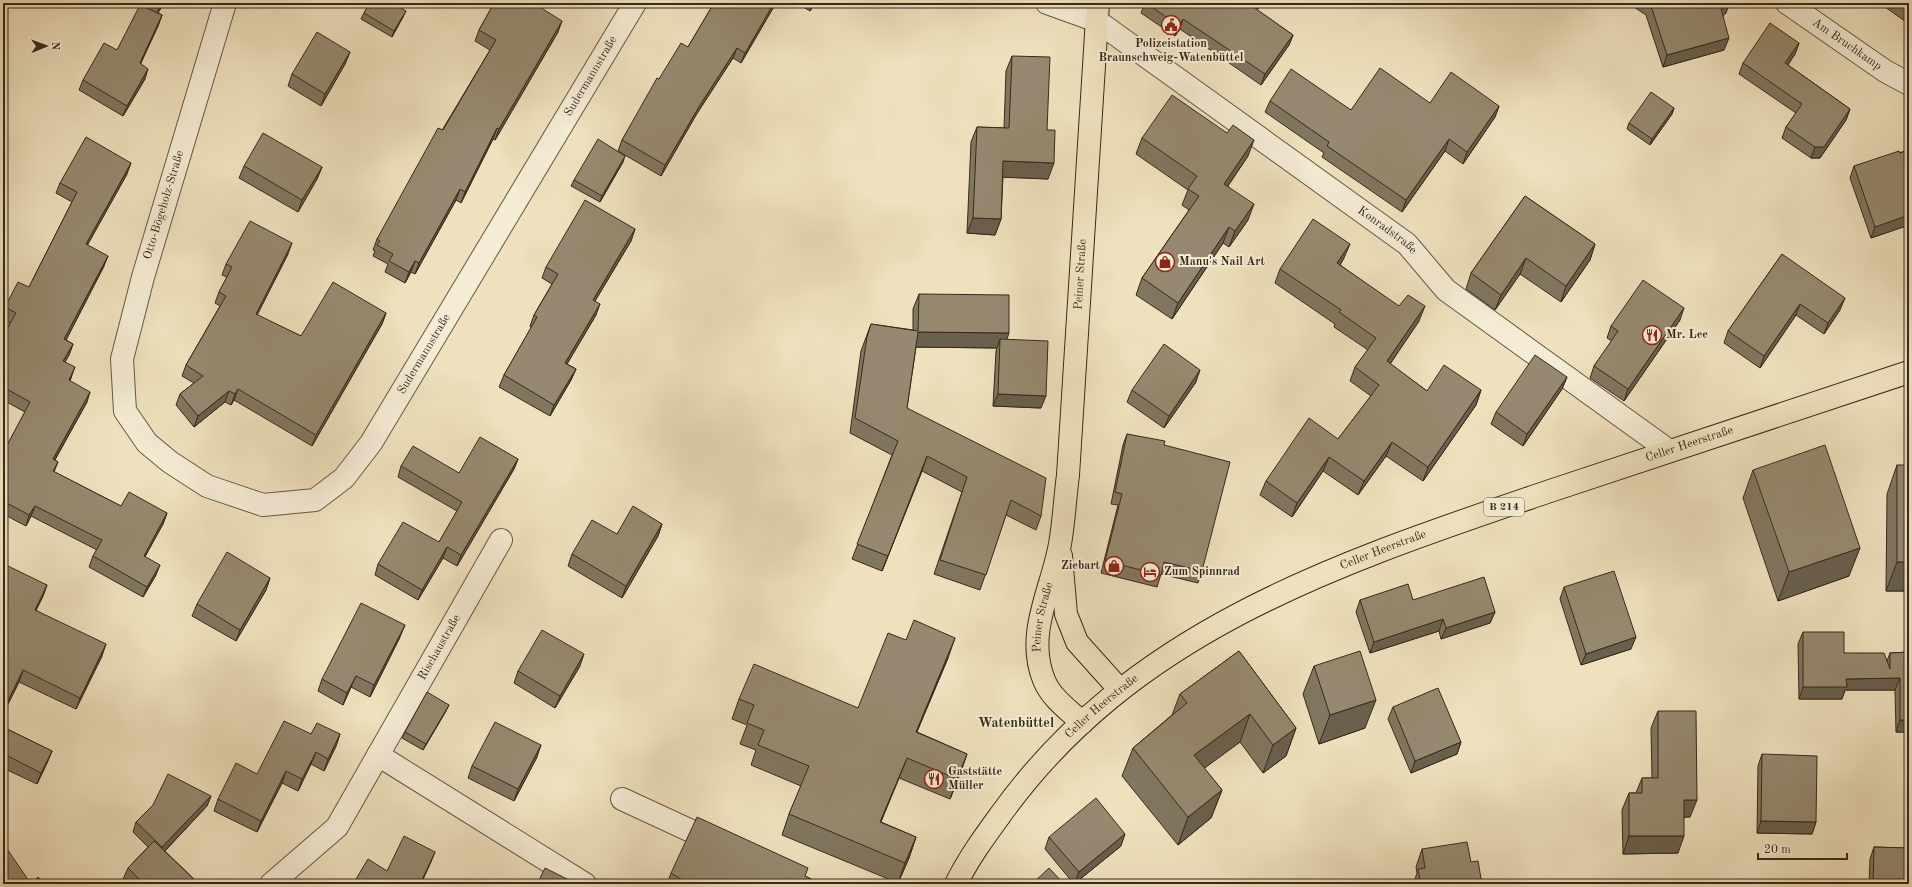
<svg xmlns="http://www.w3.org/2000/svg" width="1912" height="887" viewBox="0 0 1912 887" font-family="'Old Standard TT',serif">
  <rect width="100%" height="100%" fill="#efe1be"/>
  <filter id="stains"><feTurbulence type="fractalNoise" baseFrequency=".005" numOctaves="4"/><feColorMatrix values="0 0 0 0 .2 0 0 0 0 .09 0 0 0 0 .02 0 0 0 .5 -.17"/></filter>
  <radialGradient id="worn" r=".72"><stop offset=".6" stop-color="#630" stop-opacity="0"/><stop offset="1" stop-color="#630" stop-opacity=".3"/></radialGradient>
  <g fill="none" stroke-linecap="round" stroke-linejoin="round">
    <g stroke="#645844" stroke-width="24">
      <g id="minor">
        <path id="s1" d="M225,3L143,277L122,359L125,411L147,443L170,462L207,486L263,505L315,500L344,478L371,443L635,3"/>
        <path id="s2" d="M1047,3L1097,21L1407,244L1446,290L1668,450"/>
        <path id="s3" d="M1787,3L1885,71L1909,84"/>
        <path d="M378,755L585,884"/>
        <path d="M622,799L717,843"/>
        <path id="s4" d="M271,884L337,827L501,540"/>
      </g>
    </g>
    <g stroke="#352a1c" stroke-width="24">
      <g id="major">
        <path d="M1061,556L1066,614L1077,642L1120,690"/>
        <path id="s5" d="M1082,723C1069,710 1051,698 1044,680C1025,634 1052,589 1060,544C1064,521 1065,498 1068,475L1098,3"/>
        <path id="s6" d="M956,884C968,859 985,836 1001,814C1133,630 1339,563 1544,493C1665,452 1787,412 1909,372"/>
      </g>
    </g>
    <use href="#minor" stroke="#f5ecd5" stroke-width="22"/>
    <use href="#major" stroke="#efe1be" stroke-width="22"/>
  </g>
  <g fill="#817660" stroke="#352a1c">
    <path d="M68,3H82L79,8Z"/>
    <path d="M138,3H164L158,13L162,15L158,26L140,64L145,79L123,116L79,90L83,80L117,50L145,7Z"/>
    <path d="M494,3H537L536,5L558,32L495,140L493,139L461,203L456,200L415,274L411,272L405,283L385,272L388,264L373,256L375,251L373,250L377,239L490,50L475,41L479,30Z"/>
    <path d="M714,3H776L741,63L733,58L696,115L661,176L618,151L622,140L659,79L688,47Z"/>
    <path d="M796,3H815L810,11Z"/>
    <path d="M1145,3H1262L1257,10L1293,35L1289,45L1261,85L1180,29L1175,36L1141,13Z"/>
    <path d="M1628,3H1729L1726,13L1723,16L1724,50L1663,67L1646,15Z"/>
    <path d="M1887,3H1909V24L1885,7Z"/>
    <path d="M364,13L403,17L392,37L361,19Z"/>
    <path d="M1799,43L1795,54L1788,65L1850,109L1846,120L1820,158H1811L1782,138L1786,127L1796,113L1739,74L1743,63Z"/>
    <path d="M350,52L345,64L321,106L288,86L292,74Z"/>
    <path d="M1012,56L1047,130L1048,179L1003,177L1001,219L995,235L967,233L971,142L977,127L1004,128L1006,71Z"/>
    <path d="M1270,101L1351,110L1430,103L1499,106L1495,117L1463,164L1445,151L1402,212L1322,157L1324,153L1265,112Z"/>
    <path d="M1674,108L1672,114L1650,145L1627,129L1629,123Z"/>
    <path d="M1142,138L1248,156L1228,186L1248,220L1229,247L1223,243L1172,319L1136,295L1142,278L1189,210L1182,205L1188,190L1136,154Z"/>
    <path d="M1909,150V225L1871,238L1850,178L1854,166Z"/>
    <path d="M623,162L600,202L571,186L574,180Z"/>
    <path d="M244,166L322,167L317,179L298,212L239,178Z"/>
    <path d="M127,174L87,245L104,266L66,340L73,344L69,355L65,362L71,378L70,381L87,402L55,460L58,462L54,472L121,506L167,513L163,524L145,556L156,575L143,597L89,567L93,556L97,550L31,516L26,526L3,514V453L25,412L3,400V336L10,323L3,319V313L5,307L29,287L72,202L56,193L60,183Z"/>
    <path d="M1525,196L1595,244L1590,260L1561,302L1520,274L1495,310L1466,289L1471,273Z"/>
    <path d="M635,229L631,241L595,301L596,315L567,364L576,369L571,380L550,416L499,387L504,375L531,328L530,326L534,315L552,284L542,278L546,267Z"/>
    <path d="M288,254L257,315L301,336L386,313L382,324L312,446L234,400L231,405L225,402L194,427L176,405L180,394L194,383L182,376L186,365L220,306L215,303L219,292L227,277L222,275L226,264Z"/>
    <path d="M1782,254L1840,310L1824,334L1796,315L1760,368L1724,343L1728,331Z"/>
    <path d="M1344,258L1340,265L1419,321L1390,364L1427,391L1481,390L1476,405L1423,481L1386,456L1358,495L1323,471L1292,517L1260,495L1266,481L1338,439L1371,396L1350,381L1355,367L1368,350L1334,327L1335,324L1275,283L1280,269Z"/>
    <path d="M919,294L1007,339L1041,408L993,406L996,351L997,348L916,347L907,408L1041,516L1036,530L1006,515L980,590L934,574L962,492L922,471L882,571L852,559L892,455L850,433L861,351L871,324L913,330V309Z"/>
    <path d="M1680,320L1624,401L1590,378L1594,366L1612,341L1607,338L1611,326Z"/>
    <path d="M1567,377L1562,389L1523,446L1491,424L1496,412Z"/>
    <path d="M1196,382L1164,428L1127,402L1132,390Z"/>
    <path d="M1127,434L1164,445L1202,571L1198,583L1161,574L1157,587L1101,573L1118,505L1111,504L1123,445Z"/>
    <path d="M518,459L514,469L457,566L443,558L418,600L375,575L378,564L439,542L457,511L398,477L401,466L459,473Z"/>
    <path d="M1897,465L1909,591H1886L1887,494Z"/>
    <path d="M1753,470L1849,576L1778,601L1743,498Z"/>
    <path d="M662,524L658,536L622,598L568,566L572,554L617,534Z"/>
    <path d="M3,576L47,585L43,596L36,610L102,656L76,709L19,682L3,714Z"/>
    <path d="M270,578L266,590L236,641L192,616L197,604Z"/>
    <path d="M1564,587L1631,649L1581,665L1560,599Z"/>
    <path d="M1360,600H1413L1495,612L1490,623L1441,639L1439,631L1370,653L1356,612Z"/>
    <path d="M1803,632L1844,653L1887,661L1890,653L1909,652V732H1896L1895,690H1845L1842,699H1799L1798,644Z"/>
    <path d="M400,637L370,697L351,687L343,705L318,691L322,679Z"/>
    <path d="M1239,651L1296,728L1286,756L1263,773L1240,742L1204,768L1222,790L1211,818L1178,845L1122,776L1133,748L1172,715L1180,694Z"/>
    <path d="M948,658L917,732L967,754L960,774L950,799L899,778L881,822L916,837L909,858L898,883L782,835L789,814L801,786L751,765L756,750L740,744L747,725L732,719L739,699L858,708Z"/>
    <path d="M580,666L555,708L514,683L518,671Z"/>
    <path d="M1314,666L1365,728L1319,744L1303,694Z"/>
    <path d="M1393,707L1461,742L1457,754L1411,773L1388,719Z"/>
    <path d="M446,711L423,750L402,738L405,732Z"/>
    <path d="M1658,711L1690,817H1684L1678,853L1623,854L1622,810L1629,793H1636L1642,778H1652L1651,728Z"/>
    <path d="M3,727L52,751L47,763L37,784L3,768Z"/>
    <path d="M311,734H340L336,746L324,771L311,764L298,791L282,783L257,832L214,811L218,799L257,774Z"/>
    <path d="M1762,754L1816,822L1812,834L1757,833L1758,766Z"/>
    <path d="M537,757L514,801L468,778L472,766Z"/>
    <path d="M211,796L207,806L165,851L199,884H128L123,879L128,868L148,847L133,832L136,822Z"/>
    <path d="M1909,808V884H1869L1870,859L1874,847L1905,848V818Z"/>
    <path d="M1049,837L1121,846L1074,884L1045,849Z"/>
    <path d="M1422,849L1471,862L1482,884H1413L1417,873L1416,867Z"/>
    <path d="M671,873L805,876L821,884H667Z"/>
  </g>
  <g fill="#69604e" stroke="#352a1c">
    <path d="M161,3H164L157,14Z"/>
    <path d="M774,3H776L741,63L745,53Z"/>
    <path d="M814,3H815L810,11Z"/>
    <path d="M1259,3H1262L1251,19L1255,8Z"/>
    <path d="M1728,3H1729L1726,13L1717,21L1721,9Z"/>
    <path d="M406,11L403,17L392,37L394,31Z"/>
    <path d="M162,15L158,26L136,74L140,63Z"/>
    <path d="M1183,19L1180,29L1175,36L1179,26Z"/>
    <path d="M562,21L558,32L495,140L499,129Z"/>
    <path d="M1293,35L1289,45L1261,85L1265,74Z"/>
    <path d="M1729,38L1724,50L1663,67L1667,55Z"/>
    <path d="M1799,43L1795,54L1781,74L1785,63Z"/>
    <path d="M737,48L733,58L696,115L661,176L665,165L700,105Z"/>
    <path d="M350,52L345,64L321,106L325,94Z"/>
    <path d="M148,69L145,79L123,116L127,106Z"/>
    <path d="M1499,106L1495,117L1463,164L1467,152Z"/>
    <path d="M1674,108L1672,114L1650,145L1652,139Z"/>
    <path d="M1850,109L1846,120L1820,158H1811L1815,147Z"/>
    <path d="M497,128L493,139L461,203L465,192Z"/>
    <path d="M1449,139L1445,151L1402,212L1406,200Z"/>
    <path d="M1254,140L1248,156L1218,200L1224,184Z"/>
    <path d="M625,156L623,162L600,202L602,196Z"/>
    <path d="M1003,161L1054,163L1048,179L998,177Z"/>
    <path d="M131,163L127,174L82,255L86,244Z"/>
    <path d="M322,167L317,179L298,212L302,200Z"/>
    <path d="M460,189L456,200L415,274L419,263Z"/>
    <path d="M1254,204L1248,220L1229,247L1235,231Z"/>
    <path d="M1909,215V225L1871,238L1875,227Z"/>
    <path d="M973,218L1001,219L995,235L967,233Z"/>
    <path d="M1229,227L1223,243L1172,319L1178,303Z"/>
    <path d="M635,229L631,241L589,311L593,300Z"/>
    <path d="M292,243L288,254L252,325L256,314Z"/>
    <path d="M1350,244L1344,258L1332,277L1337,263Z"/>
    <path d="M1595,244L1590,260L1561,302L1566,286Z"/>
    <path d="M108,256L104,266L61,350L64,339Z"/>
    <path d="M1526,258L1520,274L1495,310L1501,295Z"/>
    <path d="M415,261L411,272L405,283L409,272Z"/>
    <path d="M1845,298L1840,310L1824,334L1828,323Z"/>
    <path d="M600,304L596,315L561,374L565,363Z"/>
    <path d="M1800,304L1796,315L1760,368L1764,356Z"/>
    <path d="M1425,306L1419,321L1382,376L1387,361Z"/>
    <path d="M1684,308L1680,320L1624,401L1628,389Z"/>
    <path d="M386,313L382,324L312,446L316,435Z"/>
    <path d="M918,332L1009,333L1004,348L1000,339L997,348L913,347Z"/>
    <path d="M73,344L69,355L59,372L63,361Z"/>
    <path d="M75,367L71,378L65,391L69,380Z"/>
    <path d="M576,369L571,380L550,416L554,405Z"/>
    <path d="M1200,370L1196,382L1164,428L1169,416Z"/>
    <path d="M1567,377L1562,389L1523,446L1527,434Z"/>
    <path d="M238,389L234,400L231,405L235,394Z"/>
    <path d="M1481,390L1476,405L1423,481L1428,467Z"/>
    <path d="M229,391L225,402L194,427L198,416Z"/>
    <path d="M90,392L87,402L49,470L53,459Z"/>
    <path d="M998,394L1046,396L1041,408L993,406Z"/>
    <path d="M1392,442L1386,456L1358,495L1364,481Z"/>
    <path d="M927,456L922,471L882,571L888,556Z"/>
    <path d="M1329,457L1323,471L1292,517L1297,503Z"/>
    <path d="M518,459L514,469L457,566L461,555Z"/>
    <path d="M35,506L31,516L26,526L29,515Z"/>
    <path d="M167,513L163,524L140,566L144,556Z"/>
    <path d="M662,524L658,536L622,598L626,586Z"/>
    <path d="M447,547L443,558L418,600L422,590Z"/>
    <path d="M1860,548L1849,576L1778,601L1789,572Z"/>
    <path d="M1897,562H1909V591H1886Z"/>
    <path d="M160,565L156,575L143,597L147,587Z"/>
    <path d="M270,578L266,590L236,641L240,630Z"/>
    <path d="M47,585L43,596L31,621L35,610Z"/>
    <path d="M1495,612L1490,623L1441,639L1446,628Z"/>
    <path d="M1443,619L1439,631L1370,653L1374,642Z"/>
    <path d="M405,625L400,637L370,697L374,685Z"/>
    <path d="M1636,637L1631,649L1581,665L1586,654Z"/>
    <path d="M955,638L948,658L908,752L916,732Z"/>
    <path d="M106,644L102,656L76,709L80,698Z"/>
    <path d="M584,654L580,666L555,708L560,696Z"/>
    <path d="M23,670L19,682L3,714V711Z"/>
    <path d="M356,676L351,687L343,705L347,693Z"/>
    <path d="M1900,678L1895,690H1845L1842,699H1799L1803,687L1846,679Z"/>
    <path d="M1376,700L1365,728L1319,744L1330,715Z"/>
    <path d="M449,705L446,711L423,750L426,744Z"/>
    <path d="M1250,714L1240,742L1183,784L1194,755Z"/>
    <path d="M1900,720H1909V732H1896Z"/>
    <path d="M1296,728L1286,756L1263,773L1273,745Z"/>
    <path d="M340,734L336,746L324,771L328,759Z"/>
    <path d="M1461,742L1457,754L1411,773L1415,761Z"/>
    <path d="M541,745L537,757L514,801L518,789Z"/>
    <path d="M52,751L47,763L37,784L41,773Z"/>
    <path d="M316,752L311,764L298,791L302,779Z"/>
    <path d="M967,754L960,774L950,799L957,779Z"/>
    <path d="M907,758L899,778L872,842L880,822Z"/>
    <path d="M286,771L282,783L257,832L261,821Z"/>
    <path d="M1222,790L1211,818L1178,845L1188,817Z"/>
    <path d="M211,796L207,806L159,857L162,847Z"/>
    <path d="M1684,800H1697L1690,817H1678Z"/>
    <path d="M1761,821L1816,822L1812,834L1757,833Z"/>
    <path d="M1125,834L1121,846L1074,884L1079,872Z"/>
    <path d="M1629,836H1684L1678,853L1623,854Z"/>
    <path d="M916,837L909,858L898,883L905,863Z"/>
    <path d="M435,852L431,862L421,884H420Z"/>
  </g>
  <g fill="#968970" stroke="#352a1c">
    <path d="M369,3H392L406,11L394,31L364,13Z"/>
    <path d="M494,3H535V4L562,21L499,129L497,128L465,192L460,189L419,263L415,261L409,272L389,261L393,254L377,245L380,241L377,239L438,128L443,130L496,40L479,30Z"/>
    <path d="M714,3H774L745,53L737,48L700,105L665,165L622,140L657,78L659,79L681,43L688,47Z"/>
    <path d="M1146,3H1259L1255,8L1293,35L1265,74L1183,19L1179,26Z"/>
    <path d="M1650,3H1728L1721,9L1729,38L1667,55Z"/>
    <path d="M1900,3H1909V9Z"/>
    <path d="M140,5L162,15L140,63L148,69L127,106L83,80L104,43L117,50Z"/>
    <path d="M1770,23L1799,43L1785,63L1850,109L1824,147H1815L1786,127L1802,104L1743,63Z"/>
    <path d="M317,32L350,52L325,94L292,74Z"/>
    <path d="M1012,56L1050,57L1047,130H1055L1054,163L1003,161L1001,219L973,218L977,127L1009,128Z"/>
    <path d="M1380,68L1430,103L1451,72L1499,106L1467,152L1449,139L1406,200L1327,146L1329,142L1270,101L1291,69L1351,110Z"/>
    <path d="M1651,92L1674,108L1652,139L1629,123Z"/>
    <path d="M1172,95L1227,133L1233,125L1254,140L1224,184L1254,204L1235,231L1229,227L1178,303L1142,278L1199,196L1188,189L1197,176L1142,138Z"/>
    <path d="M263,133L322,167L302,200L244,166Z"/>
    <path d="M86,137L131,163L86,244L108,256L64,339L73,344L63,361L75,367L69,380L90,392L53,459L58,462L53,471L121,506L129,492L167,513L144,556L160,565L147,587L93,556L102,540L35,506L29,515L3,501V453L30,402L3,387V336L16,313L5,307L18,282L29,287L77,192L60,183Z"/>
    <path d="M598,139L625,156L602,196L574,180Z"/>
    <path d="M1909,150V215L1875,227L1854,166L1899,151L1900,153Z"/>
    <path d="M1525,196L1595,244L1566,286L1526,258L1501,295L1471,273Z"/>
    <path d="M585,200L635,229L593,300L600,304L565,363L576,369L554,405L504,375L537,317L534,315L558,274L546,267Z"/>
    <path d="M1313,219L1350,244L1337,263L1399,306L1408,295L1425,306L1387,361L1427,391L1444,365L1481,390L1428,467L1392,442L1364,481L1329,457L1297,503L1266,481L1309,418L1338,439L1379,385L1355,367L1376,338L1339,312L1341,310L1280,269Z"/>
    <path d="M250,221L292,243L256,314L301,336L333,282L386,313L316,435L238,389L235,394L229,391L198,416L180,394L203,376L186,365L226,296L219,292L232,267L226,264Z"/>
    <path d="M1782,254L1845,298L1828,323L1800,304L1764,356L1728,331Z"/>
    <path d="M1643,280L1684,308L1628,389L1594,366L1618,331L1611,326Z"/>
    <path d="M919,294L1009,295V333L918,332L907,408L1046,478L1041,516L1011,500L986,575L940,560L967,477L927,456L888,556L857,544L898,441L855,418L867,337L871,324L918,331Z"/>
    <path d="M1000,339L1048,341L1046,396L998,394Z"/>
    <path d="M1164,344L1200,370L1169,416L1132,390Z"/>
    <path d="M1535,355L1567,377L1527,434L1496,412Z"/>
    <path d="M1127,434L1165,441L1164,445L1230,462L1202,571L1164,562L1161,575L1105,561L1122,494L1115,492Z"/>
    <path d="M480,437L518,459L461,555L447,547L422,590L378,564L403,522L439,542L462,502L401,466L413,446L459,473Z"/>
    <path d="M1825,445L1860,548L1789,572L1753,470Z"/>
    <rect x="1897" y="465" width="12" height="97"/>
    <path d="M633,506L662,524L626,586L572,554L592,520L617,534Z"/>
    <path d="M227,552L270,578L240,630L197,604Z"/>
    <path d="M8,566L47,585L35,610L106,644L80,698L23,670L3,711V576Z"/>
    <path d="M1614,571L1636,637L1586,654L1564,587Z"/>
    <path d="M1484,577L1495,612L1446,628L1443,619L1374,642L1360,600L1408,584L1413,600Z"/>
    <path d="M361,603L405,625L374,685L356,676L347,693L322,679Z"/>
    <path d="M914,620L955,638L916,732L967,754L957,779L907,758L880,822L916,837L905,863L789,814L809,766L758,745L764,730L747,723L754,705L739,699L754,664L858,708L888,633L906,640Z"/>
    <path d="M542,630L584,654L560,696L518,671Z"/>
    <path d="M1803,632H1844V653H1884L1890,669V653L1909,652V720H1900V678L1846,679L1847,687H1803Z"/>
    <path d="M1239,651L1296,728L1273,745L1250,714L1194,755L1222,790L1188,817L1133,748L1187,703L1180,694Z"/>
    <path d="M1360,651L1376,700L1330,715L1314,666Z"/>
    <path d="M1438,688L1461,742L1415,761L1393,707Z"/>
    <path d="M427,692L449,705L426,744L405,732Z"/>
    <path d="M1658,711H1696L1697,800H1684V836H1629V793H1642V778H1658Z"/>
    <path d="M284,721L311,734L317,723L340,734L328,759L316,752L302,779L286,771L261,821L218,799L236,763L257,774Z"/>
    <path d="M495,722L541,745L518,789L472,766Z"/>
    <path d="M3,727L52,751L41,773L4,754L3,756Z"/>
    <path d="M1762,754L1817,756L1816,822L1761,821Z"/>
    <path d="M168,774L211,796L162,847L136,822L153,805Z"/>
    <path d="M1096,798L1125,834L1079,872L1049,837Z"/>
    <path d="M697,817L808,868L805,876L821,884H689L671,873Z"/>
    <path d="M404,836L435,852L420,884H353L368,859L387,871Z"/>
    <path d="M154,841L199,884H144L128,868Z"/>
    <path d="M1467,842L1471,862L1478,861L1482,884H1421L1418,869L1425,868L1422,849Z"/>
    <path d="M3,843L31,884L38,877L45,884H3Z"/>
    <path d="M1874,847L1909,848V884H1873Z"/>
    <path d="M545,868L577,884H537Z"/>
    <path d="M1049,868L1064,884H1032Z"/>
  </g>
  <defs>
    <g id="civic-ring" transform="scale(1)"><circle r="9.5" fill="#f5ecd5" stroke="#8f2418" stroke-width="1.5"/><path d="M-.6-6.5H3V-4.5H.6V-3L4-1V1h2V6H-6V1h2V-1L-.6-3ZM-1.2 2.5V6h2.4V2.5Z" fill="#8f2418"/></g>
    <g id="shop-ring" transform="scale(1)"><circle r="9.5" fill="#f5ecd5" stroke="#8f2418" stroke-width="1.5"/><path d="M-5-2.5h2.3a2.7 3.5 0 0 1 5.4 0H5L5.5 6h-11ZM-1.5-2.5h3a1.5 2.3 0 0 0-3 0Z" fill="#8f2418"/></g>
    <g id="restaurant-ring" transform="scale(1)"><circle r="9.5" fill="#f5ecd5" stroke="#8f2418" stroke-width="1.5"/><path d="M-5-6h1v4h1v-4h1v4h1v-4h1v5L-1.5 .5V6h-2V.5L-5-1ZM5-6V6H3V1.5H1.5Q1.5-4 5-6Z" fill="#8f2418"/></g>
    <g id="hotel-ring" transform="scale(1)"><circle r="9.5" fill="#f5ecd5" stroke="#8f2418" stroke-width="1.5"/><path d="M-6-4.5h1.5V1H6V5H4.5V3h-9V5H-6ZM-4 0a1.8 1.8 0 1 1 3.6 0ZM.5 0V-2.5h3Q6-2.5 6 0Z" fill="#8f2418"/></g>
  </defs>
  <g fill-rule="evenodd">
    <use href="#civic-ring" x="1171" y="25"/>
    <use href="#shop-ring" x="1165" y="262"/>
    <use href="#restaurant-ring" x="1652" y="335"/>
    <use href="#shop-ring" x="1114" y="566"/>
    <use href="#hotel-ring" x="1150" y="572"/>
    <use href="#restaurant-ring" x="934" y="779"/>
  </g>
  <g text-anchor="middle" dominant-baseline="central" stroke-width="4" stroke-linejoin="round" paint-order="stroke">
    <rect fill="#f5ecd5" stroke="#6f6454" stroke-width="1" x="1484" y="498" width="40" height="18" rx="3"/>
    <g font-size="11" font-weight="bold" fill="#352a1c">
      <text x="1504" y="507">B 214</text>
    </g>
    <g font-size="12" font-weight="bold" fill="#352a1c" stroke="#f5ecd5" text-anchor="start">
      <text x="1171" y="44" text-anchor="middle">Polizeistation<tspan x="1171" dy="14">Braunschweig-Watenbüttel</tspan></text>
      <text x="1179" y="262">Manu's Nail Art</text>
      <text x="1666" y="335">Mr. Lee</text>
      <text x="1100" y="566" text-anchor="end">Ziebart</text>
      <text x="1164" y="572">Zum Spinnrad</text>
      <text x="948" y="772">Gaststätte<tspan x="948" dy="14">Müller</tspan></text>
    </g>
    <g font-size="12" fill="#352a1c" stroke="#f5ecd5">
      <text stroke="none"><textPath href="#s3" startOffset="73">Am Bruchkamp</textPath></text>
      <text stroke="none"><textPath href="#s1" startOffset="1155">Sudermannstraße</textPath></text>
      <text transform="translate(164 205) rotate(-73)">Otto-Bögeholz-Straße</text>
      <text stroke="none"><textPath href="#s2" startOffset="411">Konradstraße</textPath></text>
      <text stroke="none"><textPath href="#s5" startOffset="468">Peiner Straße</textPath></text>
      <text stroke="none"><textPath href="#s1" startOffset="831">Sudermannstraße</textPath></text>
      <text stroke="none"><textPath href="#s6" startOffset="879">Celler Heerstraße</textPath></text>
      <text stroke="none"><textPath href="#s6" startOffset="555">Celler Heerstraße</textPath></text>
      <text stroke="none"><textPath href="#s5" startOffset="122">Peiner Straße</textPath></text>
      <text stroke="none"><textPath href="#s4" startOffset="294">Rischaustraße</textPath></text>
      <text stroke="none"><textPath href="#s6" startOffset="231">Celler Heerstraße</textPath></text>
    </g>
    <g font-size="14" font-weight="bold" fill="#352a1c" stroke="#f5ecd5">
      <text x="1016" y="723">Watenbüttel</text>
    </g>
  </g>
  <rect width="1912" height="887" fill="none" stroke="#efe1be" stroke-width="16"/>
  <rect x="4" y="4" width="1904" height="879" fill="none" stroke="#352a1c" stroke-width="2"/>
  <rect x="8" y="8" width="1896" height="871" fill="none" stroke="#352a1c"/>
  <g transform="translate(46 46) rotate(89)" stroke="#f5ecd5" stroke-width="3" paint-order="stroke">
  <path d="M0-3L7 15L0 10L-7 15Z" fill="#352a1c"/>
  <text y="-6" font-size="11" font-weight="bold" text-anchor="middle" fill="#352a1c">N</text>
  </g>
  <path d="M1758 853v6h89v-6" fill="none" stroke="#352a1c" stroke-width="2"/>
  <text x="1764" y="853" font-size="12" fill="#352a1c" stroke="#f5ecd5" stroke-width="3" paint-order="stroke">20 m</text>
  <rect width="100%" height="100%" filter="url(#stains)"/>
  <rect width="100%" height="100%" fill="url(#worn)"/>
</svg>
